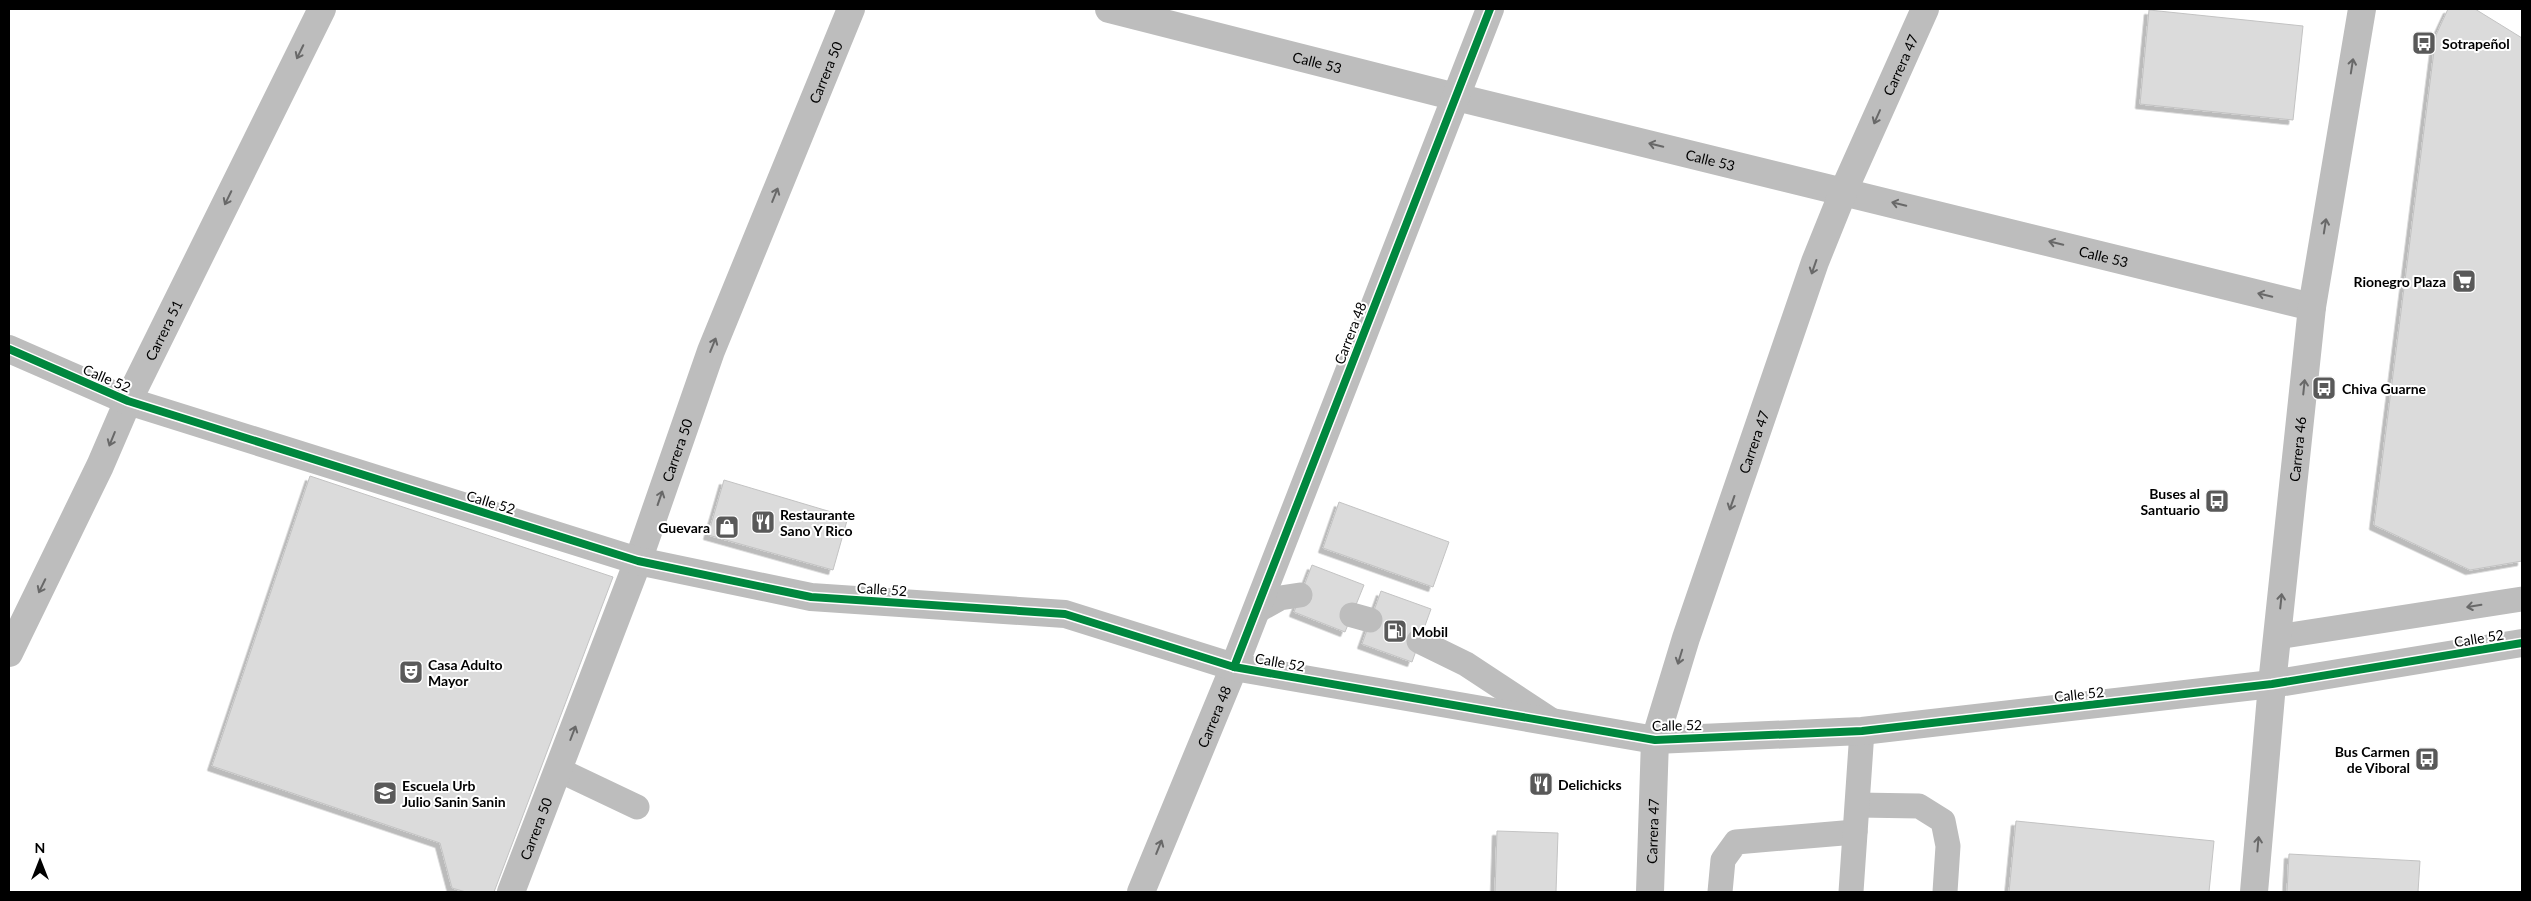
<svg xmlns="http://www.w3.org/2000/svg" width="2531" height="901" viewBox="0 0 2531 901" font-family="Lato,sans-serif">
  <defs>
    <filter id="shadow"><feDropShadow dx="-4.5" dy="4.5" stdDeviation="0" flood-color="#0004"/></filter>
  </defs>
  <rect width="100%" height="100%" fill="#fff"/>
  <g fill="#dbdbdb" stroke="#c3c3c3" filter="url(#shadow)">
    <path d="M2448,9H2475L2522,38V561L2470,570L2374,525L2436,35Z"/>
    <path d="M2149,10L2303,26L2293,120L2140,104Z"/>
    <path d="M310,476L613,577L494,892H466L452,888L440,843L212,766Z"/>
    <path d="M724,480L848,517L833,570L708,535Z"/>
    <path d="M1339,502L1449,542L1433,587L1323,548Z"/>
    <path d="M1312,565L1364,585L1345,632L1294,612Z"/>
    <path d="M1381,591L1431,609L1412,662L1362,644Z"/>
    <path d="M2016,821L2214,841L2209,892H2009Z"/>
    <path d="M1497,831L1558,833L1556,892H1495Z"/>
    <path d="M2289,854L2420,861L2418,892H2287Z"/>
  </g>
  <g fill="none" stroke-linecap="round" stroke-linejoin="round">
    <g stroke="#bdbdbd" stroke-width="25">
      <path d="M1255,612L1280,598L1300,595"/>
      <path d="M1352,615L1370,620"/>
      <path d="M2277,637L2522,599"/>
      <path d="M1419,641L1466,664L1554,722"/>
      <path d="M559,770L637,807"/>
      <path d="M1858,805L1919,806L1943,821L1948,846L1945,892"/>
      <path d="M1720,892L1723,860L1736,842L1855,832"/>
      <path d="M1851,892L1862,731"/>
    </g>
    <g stroke="#bdbdbd" stroke-width="28">
      <path id="s1" d="M1109,9L1456,97L2312,307"/>
      <path id="s2" d="M9,653L100,466L128,401L322,9"/>
      <path id="s3" d="M511,892L638,561L711,351L851,9"/>
      <path id="s4" d="M1141,892L1234,667L1490,9"/>
    </g>
    <g stroke="#bdbdbd" stroke-width="28">
      <path d="M9,349L128,401L638,561L811,597L1065,614L1234,667L1655,740L1862,731L2272,684L2522,643"/>
      <path id="s5" d="M1650,892L1655,740L1686,638L1815,262L1844,190L1925,9"/>
      <path id="s6" d="M2254,892L2272,684L2312,307L2362,9"/>
    </g>
    <g stroke="#fff" stroke-width="11">
      <g id="cycleway">
        <path d="M9,349L128,401L638,561L811,597L1065,614L1234,667L1655,740L1862,731L2272,684L2522,643"/>
        <path d="M1234,667L1490,9"/>
      </g>
    </g>
    <use href="#cycleway" stroke="#00873e" stroke-width="8"/>
  </g>
  <defs><path id="oneway-shaft" d="M-6 0H5M1.5-3L5.5 0L1.5 3" fill="none" stroke-width="1.6" stroke-linecap="round" stroke-linejoin="round" transform="scale(1.25)"/></defs>
  <g stroke="#686868">
    <use href="#oneway-shaft" transform="translate(300 52) rotate(116)"/>
    <use href="#oneway-shaft" transform="translate(2352 66) rotate(-81)"/>
    <use href="#oneway-shaft" transform="translate(1877 117) rotate(114)"/>
    <use href="#oneway-shaft" transform="translate(1656 145) rotate(-166)"/>
    <use href="#oneway-shaft" transform="translate(775 195) rotate(-68)"/>
    <use href="#oneway-shaft" transform="translate(228 198) rotate(116)"/>
    <use href="#oneway-shaft" transform="translate(1899 204) rotate(-166)"/>
    <use href="#oneway-shaft" transform="translate(2325 226) rotate(-81)"/>
    <use href="#oneway-shaft" transform="translate(2056 243) rotate(-166)"/>
    <use href="#oneway-shaft" transform="translate(1814 267) rotate(109)"/>
    <use href="#oneway-shaft" transform="translate(2265 295) rotate(-166)"/>
    <use href="#oneway-shaft" transform="translate(713 345) rotate(-68)"/>
    <use href="#oneway-shaft" transform="translate(2304 387) rotate(-84)"/>
    <use href="#oneway-shaft" transform="translate(112 439) rotate(112)"/>
    <use href="#oneway-shaft" transform="translate(660 498) rotate(-71)"/>
    <use href="#oneway-shaft" transform="translate(1732 503) rotate(109)"/>
    <use href="#oneway-shaft" transform="translate(42 586) rotate(116)"/>
    <use href="#oneway-shaft" transform="translate(2281 601) rotate(-84)"/>
    <use href="#oneway-shaft" transform="translate(2474 606) rotate(171)"/>
    <use href="#oneway-shaft" transform="translate(1680 657) rotate(107)"/>
    <use href="#oneway-shaft" transform="translate(573 733) rotate(-69)"/>
    <use href="#oneway-shaft" transform="translate(2258 844) rotate(-85)"/>
    <use href="#oneway-shaft" transform="translate(1159 847) rotate(-68)"/>
  </g>
  <defs>
    <g id="bus-square" transform="scale(1.25)"><rect x="-9" y="-9" width="18" height="18" rx="4" fill="#595959" stroke="#fff"/><path d="M-5-6H5V4H4V6H2V4H-2V6H-4V4H-5ZM-3.5-4V0h7V-4ZM-3.5 1.2v1.5H-2V1.2ZM2 1.2v1.5H3.5V1.2Z" fill="#fff"/></g>
    <g id="supermarket-square" transform="scale(1.25)"><rect x="-9" y="-9" width="18" height="18" rx="4" fill="#595959" stroke="#fff"/><path d="M-6-5.5h2.5l.6 2H6L4.5 2H-2.5L-4.4-4H-6ZM-1.5 3.2a1.3 1.3 0 1 0 .1 0ZM3 3.2a1.3 1.3 0 1 0 .1 0Z" fill="#fff"/></g>
    <g id="restaurant-square" transform="scale(1.25)"><rect x="-9" y="-9" width="18" height="18" rx="4" fill="#595959" stroke="#fff"/><path d="M-5-6h1v4h1v-4h1v4h1v-4h1v5L-1.5 .5V6h-2V.5L-5-1ZM5-6V6H3V1.5H1.5Q1.5-4 5-6Z" fill="#fff"/></g>
    <g id="shop-square" transform="scale(1.25)"><rect x="-9" y="-9" width="18" height="18" rx="4" fill="#595959" stroke="#fff"/><path d="M-5-2.5h2.3a2.7 3.5 0 0 1 5.4 0H5L5.5 6h-11ZM-1.5-2.5h3a1.5 2.3 0 0 0-3 0Z" fill="#fff"/></g>
    <g id="fuel-square" transform="scale(1.25)"><rect x="-9" y="-9" width="18" height="18" rx="4" fill="#595959" stroke="#fff"/><path d="M-5.5-6h7V0h2V4h1.3V-2.5L3-4.5l.8-.8L6-3V5H2.5V1h-1V6h-7ZM-4.2-4.7v3.2H.2V-4.7Z" fill="#fff"/></g>
    <g id="theatre-square" transform="scale(1.25)"><rect x="-9" y="-9" width="18" height="18" rx="4" fill="#595959" stroke="#fff"/><path d="M-5-5.5Q0-4 5-5.5V0Q5 5 0 6Q-5 5-5 0ZM-3.3-2.5H-1v1.5H-3.3ZM1-2.5H3.3v1.5H1ZM-2.8 1Q0 5.5 2.8 1Z" fill="#fff"/></g>
    <g id="school-square" transform="scale(1.25)"><rect x="-9" y="-9" width="18" height="18" rx="4" fill="#595959" stroke="#fff"/><path d="M0-5L7-2L0 1L-7-2ZM-4 1L0 2.5L4 1V4Q0 6-4 4Z" fill="#fff"/></g>
  </defs>
  <g fill-rule="evenodd">
    <use href="#bus-square" x="2424" y="43"/>
    <use href="#supermarket-square" x="2464" y="281"/>
    <use href="#bus-square" x="2324" y="388"/>
    <use href="#bus-square" x="2217" y="501"/>
    <use href="#restaurant-square" x="763" y="522"/>
    <use href="#shop-square" x="727" y="527"/>
    <use href="#fuel-square" x="1395" y="631"/>
    <use href="#theatre-square" x="411" y="672"/>
    <use href="#bus-square" x="2427" y="759"/>
    <use href="#restaurant-square" x="1541" y="784"/>
    <use href="#school-square" x="385" y="793"/>
  </g>
  <g text-anchor="middle" dominant-baseline="central" stroke-width="4" stroke-linejoin="round" paint-order="stroke">
    <g font-size="14" font-weight="bold" fill="#000" stroke="#fff" text-anchor="start">
      <text x="2442" y="43">Sotrapeñol</text>
      <text x="2446" y="281" text-anchor="end">Rionegro Plaza</text>
      <text x="2342" y="388">Chiva Guarne</text>
      <text x="2200" y="493" text-anchor="end">Buses al<tspan x="2200" dy="16">Santuario</tspan></text>
      <text x="780" y="514">Restaurante<tspan x="780" dy="16">Sano Y Rico</tspan></text>
      <text x="710" y="527" text-anchor="end">Guevara</text>
      <text x="1412" y="631">Mobil</text>
      <text x="428" y="664">Casa Adulto<tspan x="428" dy="16">Mayor</tspan></text>
      <text x="2410" y="751" text-anchor="end">Bus Carmen<tspan x="2410" dy="16">de Viboral</tspan></text>
      <text x="1558" y="784">Delichicks</text>
      <text x="402" y="785">Escuela Urb<tspan x="402" dy="16">Julio Sanin Sanin</tspan></text>
    </g>
    <g font-size="14" fill="#000" stroke="#fff">
      <text stroke="none"><textPath href="#s1" startOffset="215">Calle 53</textPath></text>
      <text stroke="none"><textPath href="#s5" startOffset="871">Carrera 47</textPath></text>
      <text stroke="none"><textPath href="#s3" startOffset="878">Carrera 50</textPath></text>
      <text stroke="none"><textPath href="#s1" startOffset="620">Calle 53</textPath></text>
      <text stroke="none"><textPath href="#s1" startOffset="1025">Calle 53</textPath></text>
      <text stroke="none"><textPath href="#s2" startOffset="358">Carrera 51</textPath></text>
      <text transform="translate(1350 333) rotate(-69)">Carrera 48</text>
      <text transform="translate(107 378) rotate(23)">Calle 52</text>
      <text stroke="none"><textPath href="#s5" startOffset="466">Carrera 47</textPath></text>
      <text stroke="none"><textPath href="#s3" startOffset="472">Carrera 50</textPath></text>
      <text stroke="none"><textPath href="#s6" startOffset="445">Carrera 46</textPath></text>
      <text transform="translate(491 502) rotate(17)">Calle 52</text>
      <text transform="translate(882 589) rotate(4)">Calle 52</text>
      <text transform="translate(2479 638) rotate(-9)">Calle 52</text>
      <text transform="translate(1280 662) rotate(10)">Calle 52</text>
      <text transform="translate(2079 694) rotate(-6)">Calle 52</text>
      <text stroke="none"><textPath href="#s4" startOffset="190">Carrera 48</textPath></text>
      <text transform="translate(1677 725) rotate(-1)">Calle 52</text>
      <text stroke="none"><textPath href="#s3" startOffset="68">Carrera 50</textPath></text>
      <text stroke="none"><textPath href="#s5" startOffset="61">Carrera 47</textPath></text>
    </g>
  </g>
  <rect width="2531" height="901" fill="none" stroke="#000000" stroke-width="20"/>
  <g transform="translate(40 861)" stroke="#ffffff" stroke-width="4" paint-order="stroke">
  <path d="M0-4L9 19L0 12L-9 19Z" fill="#000000"/>
  <text y="-8" font-size="14" font-weight="bold" text-anchor="middle" fill="#000000">N</text>
  </g>
</svg>
